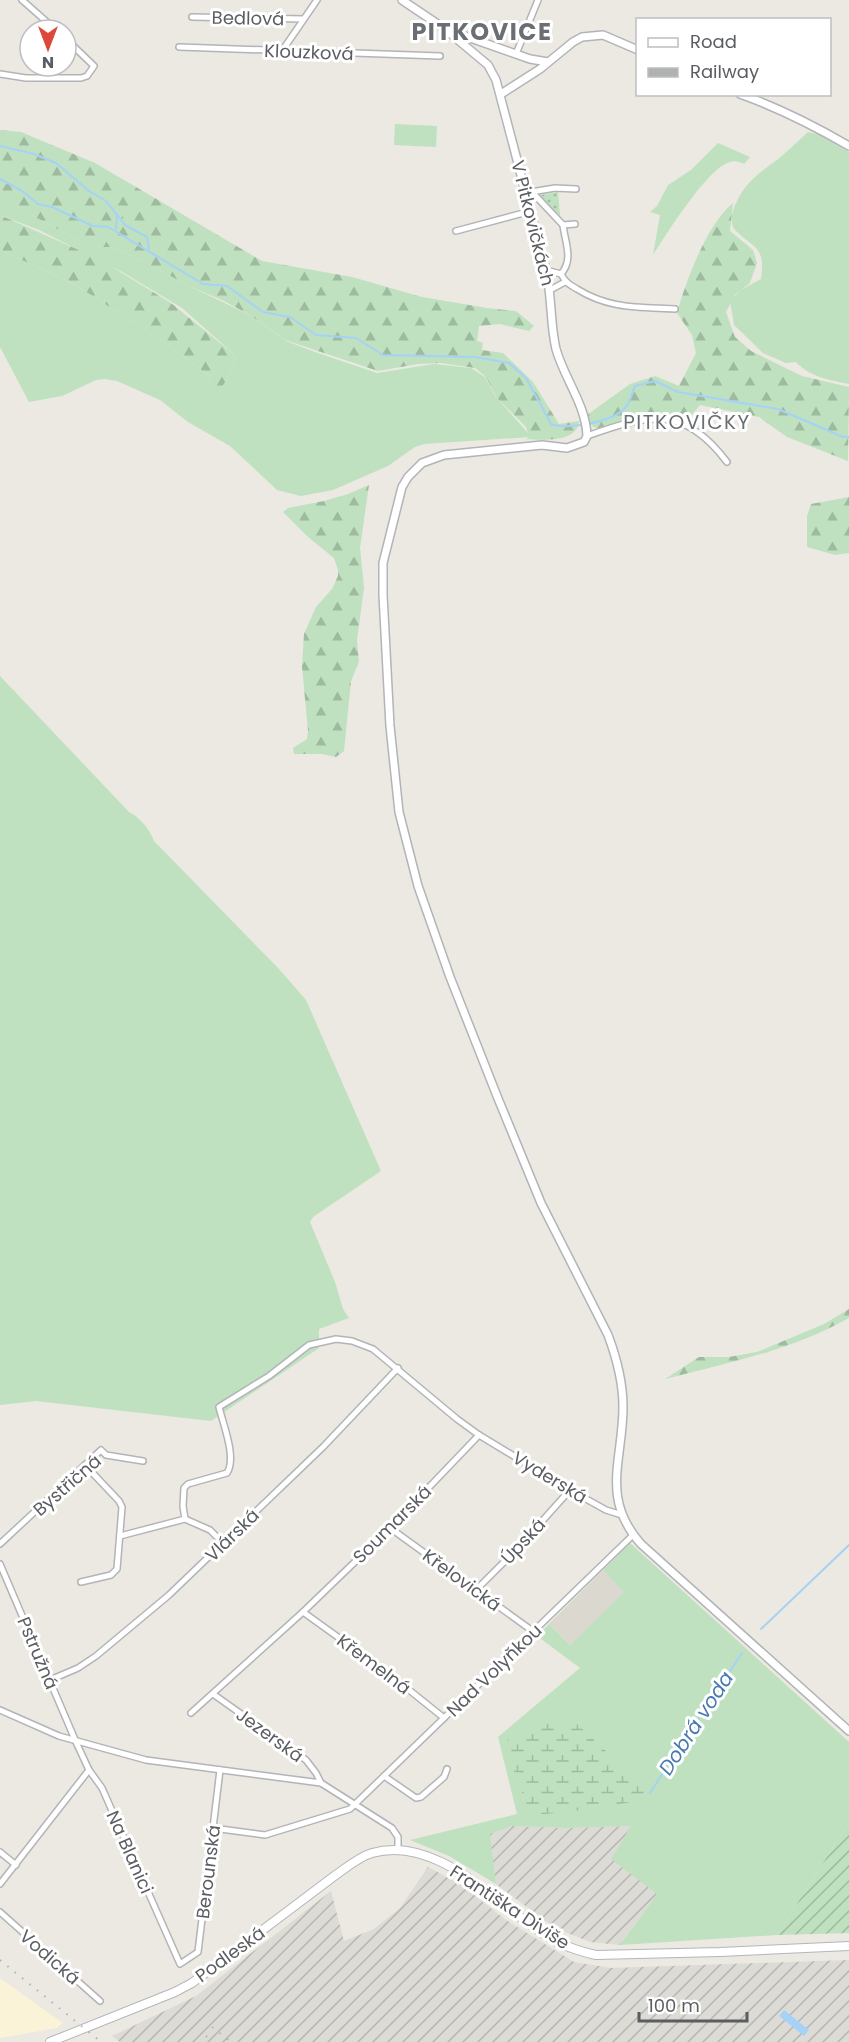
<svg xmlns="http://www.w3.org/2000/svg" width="849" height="2042" viewBox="0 0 849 2042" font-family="Poppins,sans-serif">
  <defs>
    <pattern id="industrial-furrows" width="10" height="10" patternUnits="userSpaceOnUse" patternTransform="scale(1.5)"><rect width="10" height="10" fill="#dddbd6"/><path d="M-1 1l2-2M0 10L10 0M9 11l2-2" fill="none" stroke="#b6b5b1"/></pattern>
    <pattern id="forest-firs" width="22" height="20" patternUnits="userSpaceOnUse" patternTransform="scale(1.5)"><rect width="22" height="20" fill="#bfe1c0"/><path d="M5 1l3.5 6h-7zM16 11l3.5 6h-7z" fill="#9eba9f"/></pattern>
    <pattern id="wetland-marsh" width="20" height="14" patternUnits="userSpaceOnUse" patternTransform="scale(1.5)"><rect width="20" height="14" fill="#bfe1c0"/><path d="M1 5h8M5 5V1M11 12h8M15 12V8" fill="none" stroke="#9eba9f"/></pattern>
    <pattern id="park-dots" width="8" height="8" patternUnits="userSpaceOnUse" patternTransform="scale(1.5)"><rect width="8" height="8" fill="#bfe1c0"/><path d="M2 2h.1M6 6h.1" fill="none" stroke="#9eba9f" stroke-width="1.8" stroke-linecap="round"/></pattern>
    <pattern id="garden-furrows" width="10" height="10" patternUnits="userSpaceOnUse" patternTransform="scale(1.5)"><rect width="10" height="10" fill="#bfe1c0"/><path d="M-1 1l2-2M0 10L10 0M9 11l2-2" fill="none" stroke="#9eba9f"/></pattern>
  </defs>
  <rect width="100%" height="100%" fill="#ebe9e1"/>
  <path fill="#faf3d7" d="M0,1978L63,2023L57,2028L0,2038Z"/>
  <g fill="url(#industrial-furrows)">
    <path d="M512,1826L567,1828L631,1826L657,1894L620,1945L590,1942L555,1928L496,1884L489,1834Z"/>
    <path d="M428,1867L460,1884L506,1920L574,1962L611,1968L849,1960V2042H120L112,2036L196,1996L331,1891L344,1941L374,1929L400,1908Z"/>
  </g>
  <path fill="#dbd8d0" d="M603,1570L625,1592L570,1645L549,1624Z"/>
  <g fill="#bfe1c0">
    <path d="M395,124L437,126L436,147L394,145Z"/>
    <path d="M808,132L820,135L849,152V384C830,380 810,377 796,362L786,363L763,353L734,325L730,301L741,290L761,279C766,246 754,249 735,230C725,219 740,193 748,184C757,174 767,167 777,160C788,151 798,141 808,132Z"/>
    <path d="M718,143L750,157L744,164C740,162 735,160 730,162C708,167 666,235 653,255L660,215L650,212L657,206L668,185L691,170Z"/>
    <path d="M0,198L91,247H111L137,258L189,286L250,315L286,341L315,352L377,373L434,364L471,368L485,377L495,396L528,433L530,437L424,444L415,447L388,466L333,490L301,496L277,490L230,446L188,422L160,400L117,381L104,379L96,380L62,396L29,402L0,347V250L68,281L88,293L161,340L211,377L207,386L217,396L233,368L236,356L182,308L122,272L39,230L0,215Z"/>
    <path d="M0,676L129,812C141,818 150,830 154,841L279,969L306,1000L381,1171L313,1217L310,1222L335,1282L343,1309L349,1318L319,1329V1348L211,1421L36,1401L0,1405Z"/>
    <path d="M630,1543L849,1742V1822L777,1935L620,1945L657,1894L611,1859L631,1826L567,1828L512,1826L490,1834L496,1884L449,1856L410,1840L517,1814L498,1737L580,1668L537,1636L549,1624L570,1645L624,1592L603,1570Z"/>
  </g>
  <g fill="url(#forest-firs)">
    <path d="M0,130L21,132L95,163L262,261L352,277L422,297L487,308L516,311L534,326L529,331L500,324L479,326L477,341L483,343L482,350L503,353L533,382L559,424L579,421C578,443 542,440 526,439L529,437L526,427L496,397L486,377L475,368L441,363L418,364L378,371L285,340L250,315L224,301L189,286L137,258L111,247H91L0,198Z"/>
    <path d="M733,203L730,231L753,250L757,263L750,283L735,295L726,312L735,337L751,351L802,376L849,387L848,461L787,437L759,417L700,405L689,418C673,415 657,415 641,418C628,421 607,433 594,427C590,425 589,420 587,415L630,384L655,376L679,386L696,353L692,335L677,313C686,281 707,224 733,203Z"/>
    <path d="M0,215L99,259L171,303L236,356L233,368L217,396L211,398L207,394V386L211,377L161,340L88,293L68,281L0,250Z"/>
    <path d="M369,485L360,548L364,588L357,640L359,662L351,681L344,751L336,757L322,754H294L293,748L307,739L308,731L302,666L304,634L316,607L332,589L338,576V570L334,558L308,537L283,512L288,508L324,501L348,494Z"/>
    <path d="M849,497V553L835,555L807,547V516L811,504Z"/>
    <path d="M849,1309V1318C792,1350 728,1363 665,1379L699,1357H729L757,1352L824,1324Z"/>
  </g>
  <g fill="url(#wetland-marsh)">
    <path d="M114,211L119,212L133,229L129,230L112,222Z"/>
    <path d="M551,1723L577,1724L650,1793L646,1800L568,1812L533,1815L522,1809V1785L511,1766L507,1735Z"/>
  </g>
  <path fill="url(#park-dots)" d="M558,192L560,216L541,197V195Z"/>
  <path fill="url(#garden-furrows)" d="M849,1822V1933L777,1935Z"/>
  <path fill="#a5d2f7" d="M784,2010L809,2030L804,2036L779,2016Z"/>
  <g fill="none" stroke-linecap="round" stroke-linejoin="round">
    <g stroke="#a5d2f7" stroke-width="2">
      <path d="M0,146L34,154L56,163L89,191L106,201L125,225L147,237L149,249"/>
      <path d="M0,179L22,191L38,204L52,207L93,226L108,227L115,231L203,284L227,286L263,312L290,317L316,335L356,338L383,355L475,357L509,363L526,378L551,424C567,430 613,422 625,408C630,403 632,393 635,386L655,381L678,392L778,409L843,437H849"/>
      <path d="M116,229L117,214"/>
      <path d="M761,1629L849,1545"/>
      <path d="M650,1793L742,1653"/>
    </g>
    <g stroke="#b2b4b8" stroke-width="8">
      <g id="minor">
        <path d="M22,0L56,30"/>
        <path d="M192,17L303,19"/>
        <path d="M179,47L440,56"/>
        <path d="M282,51L317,0"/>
        <path d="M516,54L538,0"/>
        <path d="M0,74L26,78H81L87,76L94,66L66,39"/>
        <path d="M531,191L563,225L575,224"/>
        <path d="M531,192L555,188L576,189"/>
        <path d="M456,231L531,211"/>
        <path d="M546,270L561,274C565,282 570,285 577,289C609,309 638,307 675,309"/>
        <path d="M561,274C574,259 565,243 563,225"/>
        <path d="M550,290L565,282"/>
        <path d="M587,436C648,414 684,405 727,462"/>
        <path d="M185,1519L183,1506L184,1488L188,1484L227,1473C237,1458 223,1424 219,1407L269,1376L309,1345L336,1339L352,1341L373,1349L457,1419L479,1435L570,1490L606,1510L622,1515"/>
        <path d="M390,1528L534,1632"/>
        <path d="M120,1536L185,1519L210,1530L224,1544"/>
        <path d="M0,1544L101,1450L106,1455L143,1461"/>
        <path d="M0,1564L76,1742L89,1770L102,1788L180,1964L198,1952L220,1770"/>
        <path d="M81,1582L111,1575L117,1569L122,1507L119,1501L85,1465"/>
        <path d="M476,1590L517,1549L570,1490"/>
        <path d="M303,1612L388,1673L444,1718"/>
        <path d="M50,1680L78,1668L96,1656L169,1595L323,1447L398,1368"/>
        <path d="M213,1694L306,1760L316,1773L321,1783"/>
        <path d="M0,1710L59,1736L146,1760L321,1783L392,1828L398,1837V1851"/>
        <path d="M191,1713L303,1612L390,1528L479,1435"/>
        <path d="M384,1776L416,1798L421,1797L444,1777L447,1769"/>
        <path d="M213,1828L265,1835L350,1809L633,1535"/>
        <path d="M0,1852L16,1865"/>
        <path d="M0,1884L89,1770"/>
        <path d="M0,1912L100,2001"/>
      </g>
    </g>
    <g stroke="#b2b4b8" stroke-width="10">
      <g id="tertiary">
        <path d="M402,0L445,29L530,59L548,62"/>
        <path d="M445,29L488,65L496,80L546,270C552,296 550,324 556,349C564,378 586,405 587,436L584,442L567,448L542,445L444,455L422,463L408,477L402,487L383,563V595L390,726L399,812L418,886L450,977L497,1096L541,1203L608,1335C617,1359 623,1382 623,1407C623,1460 600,1498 641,1544L849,1731"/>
        <path d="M501,94L540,69L573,42L582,37L603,35L638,50"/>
        <path d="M740,94C779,108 813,125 849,146"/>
      </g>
    </g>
    <g stroke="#b3b6bb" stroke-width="10">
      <path id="secondary" d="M50,2042L175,1992L192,1983L333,1877C345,1869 358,1857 372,1853C441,1833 503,1913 557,1942C570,1948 582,1952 596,1955L720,1952L849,1946"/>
    </g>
    <use href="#minor" stroke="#fff" stroke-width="5"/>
    <use href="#tertiary" stroke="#fff" stroke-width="7"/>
    <use href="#secondary" stroke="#fff" stroke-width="8"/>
    <g stroke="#b0b1b1" stroke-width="2" stroke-dasharray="1.5 8" stroke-linecap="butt">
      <path d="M0,1960L101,2042"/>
      <path d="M212,2027L231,2042"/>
      <path d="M206,2036L213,2042"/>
    </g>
  </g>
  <g text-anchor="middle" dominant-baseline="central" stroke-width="6" stroke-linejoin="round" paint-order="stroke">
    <g font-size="18" fill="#5a5d61" stroke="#fff">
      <text transform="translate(248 18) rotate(1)">Bedlová</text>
      <text transform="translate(309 52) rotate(2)">Klouzková</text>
      <text transform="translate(533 223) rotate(76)">V Pitkovičkách</text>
      <text transform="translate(550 1477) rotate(31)">Vyderská</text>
      <text transform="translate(67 1485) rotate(-41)">Bystřičná</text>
      <text transform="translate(392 1524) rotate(-45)">Soumarská</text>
      <text transform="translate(232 1535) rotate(-44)">Vlárská</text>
      <text transform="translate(523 1541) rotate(-47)">Úpská</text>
      <text transform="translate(462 1580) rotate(36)">Křelovická</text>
      <text transform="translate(38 1653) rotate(67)">Pstružná</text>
      <text transform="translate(374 1664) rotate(37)">Křemelná</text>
      <text transform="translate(494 1670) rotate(-44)">Nad Volyňkou</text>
      <text transform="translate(270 1735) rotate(36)">Jezerská</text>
      <text transform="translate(130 1852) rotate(66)">Na Blanici</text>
      <text transform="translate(208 1872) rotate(-83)">Berounská</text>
      <text transform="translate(510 1907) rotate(33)">Františka Diviše</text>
      <text transform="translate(230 1954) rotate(-36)">Podleská</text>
      <text transform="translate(50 1957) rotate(41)">Vodická</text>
    </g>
    <g font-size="20" letter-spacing="1.5" fill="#6b6f73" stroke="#fff">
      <text x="687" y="422">PITKOVIČKY</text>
    </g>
    <g font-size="20" font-style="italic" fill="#4879b0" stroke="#fff">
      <text transform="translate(696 1723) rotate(-57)">Dobrá voda</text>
    </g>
    <g font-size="24" font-weight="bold" letter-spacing="1.5" fill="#6b6f73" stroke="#fff">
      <text x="482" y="31">PITKOVICE</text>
    </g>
  </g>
  <rect x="636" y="18" width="195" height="78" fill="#ffffff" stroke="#bdbec0" stroke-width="1.5"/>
  <rect x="648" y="38" width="30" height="9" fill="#ffffff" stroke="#bdbec0" stroke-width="1.5"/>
  <text x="690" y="48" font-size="18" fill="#5a5d61">Road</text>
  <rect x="648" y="68" width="30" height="9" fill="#b0b1b1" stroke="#bdbec0" stroke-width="1.5"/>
  <text x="690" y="78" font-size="18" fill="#5a5d61">Railway</text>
  <g transform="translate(48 48) rotate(180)"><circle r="28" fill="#ffffff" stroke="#bdbec0" stroke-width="1.5"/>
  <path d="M0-4.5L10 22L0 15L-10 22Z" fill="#da4939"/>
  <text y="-9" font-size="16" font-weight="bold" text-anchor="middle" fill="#5a5d61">N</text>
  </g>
  <path d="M639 2012v9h108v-9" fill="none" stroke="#5a5d61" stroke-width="3"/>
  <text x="648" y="2012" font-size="18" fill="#5a5d61" stroke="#ffffff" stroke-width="4.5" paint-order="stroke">100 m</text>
</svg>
